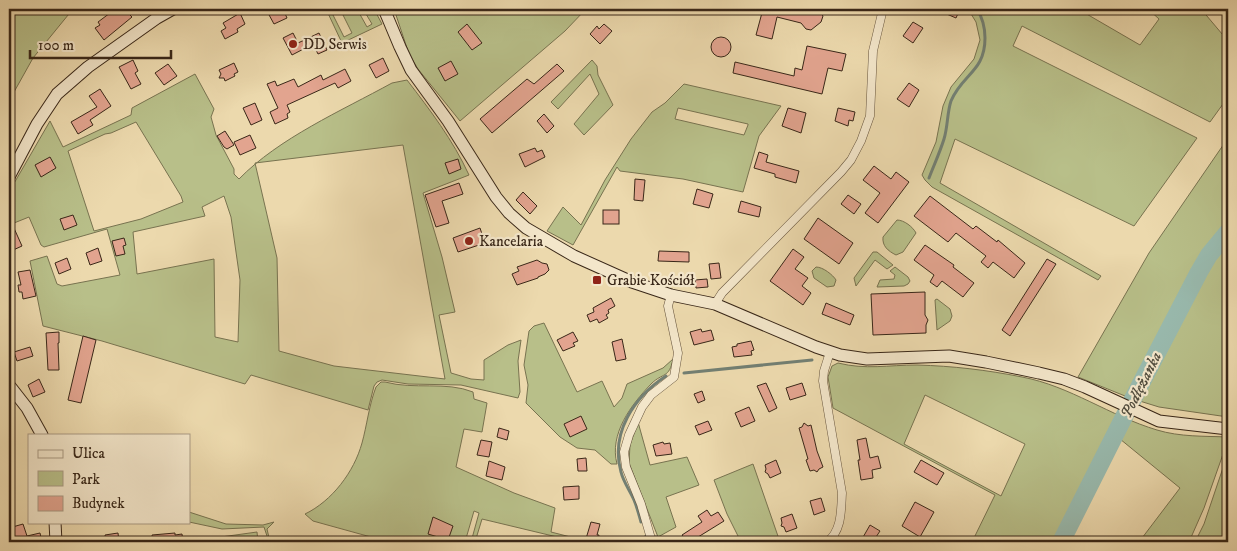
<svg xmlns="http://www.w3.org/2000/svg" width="1237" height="551" viewBox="0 0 1237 551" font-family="'IM FELL DW Pica',serif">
  <rect width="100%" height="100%" fill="#ecd9ad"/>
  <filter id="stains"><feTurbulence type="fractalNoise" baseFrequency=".004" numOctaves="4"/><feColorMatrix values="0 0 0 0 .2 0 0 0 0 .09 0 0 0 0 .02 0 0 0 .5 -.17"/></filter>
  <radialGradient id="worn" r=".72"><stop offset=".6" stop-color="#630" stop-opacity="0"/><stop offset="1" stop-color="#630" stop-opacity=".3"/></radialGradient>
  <g fill="#b8bf89" stroke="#787350" fill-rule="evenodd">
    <path d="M9,9H73L33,58L9,101Z"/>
    <path d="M326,9H330L344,37L352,33L340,9H357L367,27L372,24L363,9H374L382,24L342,43Z"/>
    <path d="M394,9H586L565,31L460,121L418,69L409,54Z"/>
    <path d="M968,9H1078L1140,45L1159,19L1148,9H1201L1228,41V97L1210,122L1022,26L1013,46L1197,138L1134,226L955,139L940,183L1101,276L1098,280L932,187L925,180L922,175L936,142L943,106L951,87L974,59L980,40L976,22Z"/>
    <path d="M592,60L597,66L598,75L613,105L584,135L574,124L599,94L590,74L558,109L551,102Z"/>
    <path d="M195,74L214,109L211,117L216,135L234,169V174L239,179C279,138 341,111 392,83L407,80C430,110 453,140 469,175L423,193L442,257L455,312L439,315L451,373L471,379L484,380V360L508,345L521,340L518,361L520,392L518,398L461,385L408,384L382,380L377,382L374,386L368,410L251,375L245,384L102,341L43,326L30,261L47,256L57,284L62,286L120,275L107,229L44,247L41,245L29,217L9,225V192L50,121L63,147L131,115L132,108ZM136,122L181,196L183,202L141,219L94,231L68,151L105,134L111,133ZM403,145L445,379L334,366L279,351L277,258L255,163ZM224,196L231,217L240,280L238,342L215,337L214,259L137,274L133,232L205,216L202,207Z"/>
    <path d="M684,84L781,106L759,136L743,192L683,179L620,171L617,167L573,245L547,231L563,207L581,225L605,180L631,139L652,112L665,103ZM678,108L748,124V125L744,135L675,119Z"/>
    <path d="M1228,138V417L1159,407L1130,398L1078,377L1149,253Z"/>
    <path d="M897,220C904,220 913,227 916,233L903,252L896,255C888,251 882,246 883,237Z"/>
    <path d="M873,252H877L893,265L887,269L875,260L856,286L854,278Z"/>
    <path d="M816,267C823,267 833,275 836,280L834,286L827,287L814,278L812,271Z"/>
    <path d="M895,267L908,277L910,281L908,284L904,286L877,287L880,280L894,279L895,275L890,271Z"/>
    <path d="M937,299L950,309L952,316L950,321L937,330L935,300Z"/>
    <path d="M544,323L577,392L602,381L614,407L622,398L627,384L663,368L673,359C669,379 663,372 651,384C631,405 609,434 617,464H611L595,450L577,448L560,437L526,403L528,385L524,365L529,331L534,326Z"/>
    <path d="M838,363C866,370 888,365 917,365C953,366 987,370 1022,377C1070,386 1110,416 1157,430C1180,437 1204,436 1228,437V440L1204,508L1189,542H1139L1180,488L1120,439L1067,542H972L995,495L833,408L828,377L832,366ZM925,395L1025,444L1001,496L904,444Z"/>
    <path d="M385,382C414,390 446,381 473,392L474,399L487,403L482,432L464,429L456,467L514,493L555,508L551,532L590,542H578L482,519L475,542H471L479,513L474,511L465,542H389L313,521L305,514C332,501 354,472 362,443C367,425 369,405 376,387L381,382Z"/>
    <path d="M638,422L650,465L687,457L699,485L666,497L676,527L658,537L629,463L630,445Z"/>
    <path d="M1228,453V542H1195L1204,524Z"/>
    <path d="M753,464L780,542H741L727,514L714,480Z"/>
    <path d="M189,512L226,524L263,525L274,522L267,529L270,542H269L264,527L222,529L189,522Z"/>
    <path d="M257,532L258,542H222L221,537Z"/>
  </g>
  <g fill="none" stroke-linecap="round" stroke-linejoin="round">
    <g stroke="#737f72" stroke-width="3">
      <path d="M929,178C934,165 940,152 944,139C948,126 947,113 951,101C962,74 985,72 985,38C985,28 982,17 977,9"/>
      <path d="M684,373L812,360"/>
      <path d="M641,522C639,515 637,507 634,500C630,491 623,481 621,472C610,433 634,397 666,376"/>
      <path d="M646,536L648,542"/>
      <path d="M656,537L658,542"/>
    </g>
    <path stroke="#99baae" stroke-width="18" d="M1061,542L1134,397L1199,272L1209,255L1228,232"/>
  </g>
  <g fill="#e2a48f" stroke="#392718">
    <path d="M107,9H124L132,17L104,40L95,28L100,25L98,22L110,13Z"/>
    <path d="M278,9H283L287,18L274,24L268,13Z"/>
    <path d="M763,9H818L823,16L821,22L811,30L806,29L801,23L777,17L772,39L756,35Z"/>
    <path d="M935,9H960L956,18Z"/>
    <path d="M240,13L245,24L237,29L238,32L225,39L221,31L226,28L223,23Z"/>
    <path d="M913,22L923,28L913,43L903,36Z"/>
    <path d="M467,24L482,43L472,50L458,32Z"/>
    <path d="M604,24L612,31L600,44L590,34L597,26L599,29Z"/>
    <path d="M293,33L298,43L319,33L327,50L318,54L313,44L292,55L283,38Z"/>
    <circle cx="721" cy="47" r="10"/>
    <path d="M807,46L846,54L842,71L828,68L822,94L733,73L735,62L794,76L795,68L802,70Z"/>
    <path d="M383,58L389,71L376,78L369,65Z"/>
    <path d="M133,60L138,71L135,73L141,84L131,89L119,67Z"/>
    <path d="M451,61L458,74L445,81L438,68Z"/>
    <path d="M234,63L238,72L234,74L235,76L225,81L224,78H219L221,74L219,70Z"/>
    <path d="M168,64L177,76L164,85L155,73Z"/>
    <path d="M557,64L564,71L492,133L480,119L527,79L534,84Z"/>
    <path d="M345,69L351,81L338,88L335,83L287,105L290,112L287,114L288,118L275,124L270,112L278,108L267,84L275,81L277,86L294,79L298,87L321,75L323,80Z"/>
    <path d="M909,83L919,90L909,107L897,99Z"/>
    <path d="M100,89L111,106L90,120L93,125L78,134L71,122L97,107L89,96Z"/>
    <path d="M255,103L262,120L251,125L243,108Z"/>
    <path d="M788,108L806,113L801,133L782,126Z"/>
    <path d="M838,108L855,112L853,121L849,120L848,126L835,121Z"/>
    <path d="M544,114L554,126L547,133L537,121Z"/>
    <path d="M225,131L234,145L227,149L224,147L217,136Z"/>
    <path d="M250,135L256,148L240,155L234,142Z"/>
    <path d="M535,148L537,152L542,150L545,157L525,167L519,154Z"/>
    <path d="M759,152L768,155L766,162L799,171L796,183L775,177V174L754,168Z"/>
    <path d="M50,157L56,168L41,177L35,165Z"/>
    <path d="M458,159L461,169L449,174L445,163Z"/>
    <path d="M874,166L891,179L896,172L909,182L878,223L865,213L880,193L863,180Z"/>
    <path d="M635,179L645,180L643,201L634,200Z"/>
    <path d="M459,183L463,194L442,201L449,223L436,227L425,195Z"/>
    <path d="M697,189L713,194L709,208L693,204Z"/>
    <path d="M523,192L537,206L530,214L516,200Z"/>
    <path d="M848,195L861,204L854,214L841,204Z"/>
    <path d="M930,196L973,229L976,226L997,242L998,240L1025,263L1014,278L993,262L988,268L981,262L986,256L956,233L948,242L914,216Z"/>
    <path d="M741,201L761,207L759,217L738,212Z"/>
    <rect x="603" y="210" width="16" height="14"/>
    <path d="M73,215L77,225L64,230L60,219Z"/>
    <path d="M9,217L22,246L11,251L9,246Z"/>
    <path d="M818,218L853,243L839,264L804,239Z"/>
    <path d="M480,228L485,243L458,252L453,238Z"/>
    <path d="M124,238L126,245L123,246L125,254L116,256L112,241Z"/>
    <path d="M925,245L954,265L953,267L974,283L963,297L942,281L937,287L930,282L934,275L914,260Z"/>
    <path d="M98,248L102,261L90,265L86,253Z"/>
    <path d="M793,249L804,257L795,269L808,278L802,286L811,293L803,305L770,281Z"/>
    <path d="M659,251L689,252V262L658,261Z"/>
    <path d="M67,258L71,269L59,274L55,263Z"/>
    <path d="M1047,259L1056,264L1010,336L1002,330Z"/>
    <path d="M537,260L542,263L547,264L549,270L545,274L538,277V278L517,285L512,274L519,271L517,267Z"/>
    <path d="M719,263L721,278L711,279L709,264Z"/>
    <path d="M30,270L36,296L23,299L22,292H19L18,285H21L18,272Z"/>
    <path d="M707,279L708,287L696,288L695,280Z"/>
    <path d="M925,292V315L928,320L926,325V333L873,335L871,294Z"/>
    <path d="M611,298L615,306L608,310L609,313L606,315L608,318L599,323L597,319L590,322L587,315L594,312L593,308Z"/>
    <path d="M826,303L854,315L850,325L822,314Z"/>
    <path d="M701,329L702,332L711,330L714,340L694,345L690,332Z"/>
    <path d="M59,332V343H58L59,370H48L46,333Z"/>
    <path d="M573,332L578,341L573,343L575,346L563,351L557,340Z"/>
    <path d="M83,336L96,340L81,403L68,400Z"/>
    <path d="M622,339L626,359L616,361L612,342Z"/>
    <path d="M751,341L754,350L751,351L752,355L734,357L732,347L737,346V344Z"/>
    <path d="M30,347L33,356L17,361L14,352Z"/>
    <path d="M39,379L45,392L33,397L28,385Z"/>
    <path d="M766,383L777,408L769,412L757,386Z"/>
    <path d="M802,383L806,395L790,400L786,388Z"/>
    <path d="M702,391L705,400L698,403L694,394Z"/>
    <path d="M749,407L755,421L741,427L735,413Z"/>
    <path d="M581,416L587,429L570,437L564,424Z"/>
    <path d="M708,421L712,430L699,435L695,426Z"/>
    <path d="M804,423L808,426L811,425L817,451L823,467L819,469L817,472L814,470L810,471L806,460L808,459L799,428L802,427Z"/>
    <path d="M499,428L509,431L507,440L497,437Z"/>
    <path d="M866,438L870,458L878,456L881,468L872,470L873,478L861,480L858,460H860L857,440Z"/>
    <path d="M481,440L492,442L489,457L477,455Z"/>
    <path d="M663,442L664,444L670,443L672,454L656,456L653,445Z"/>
    <path d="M586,458L587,471H578L577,459Z"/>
    <path d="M776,460L781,473L770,478L768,474L765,472L766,469L765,465Z"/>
    <path d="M921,460L944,473L937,485L914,472Z"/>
    <path d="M489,461L505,467L502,480L486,476Z"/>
    <path d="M579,486V499L564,500L563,487Z"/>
    <path d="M821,498L825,511L814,515L810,501Z"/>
    <path d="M915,502L934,512L920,537L902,526Z"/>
    <path d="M707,510L711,516L718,512L724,521L690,542H687L682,535L702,522L698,516Z"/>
    <path d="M792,514L797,528L786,532L784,527L781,526L782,523L781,518Z"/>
    <path d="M433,517L453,526L448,540L428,534Z"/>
    <path d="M591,522L600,524L597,535H599L598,542H585Z"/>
    <path d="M23,524L27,536L40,533L42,542H12L9,528Z"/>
    <path d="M870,525L880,531L876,537L886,542H869L862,539Z"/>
    <path d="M118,533L119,542H106L105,535Z"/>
    <path d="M175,533V535L182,534L183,542H153L152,535Z"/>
  </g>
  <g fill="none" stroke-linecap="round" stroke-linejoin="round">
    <g stroke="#66543d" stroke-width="9">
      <g id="street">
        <path d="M715,304L722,293L841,172L851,160L861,141L870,116L873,51L883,9"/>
        <path d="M652,542L641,504L626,467L624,452L629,435L642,407L651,395L674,377L678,353L668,306L671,295"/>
        <path d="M827,542C842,531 841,510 842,493L823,381L824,371L830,352"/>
      </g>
    </g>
    <g stroke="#392718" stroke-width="13">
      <g id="secondary">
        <path d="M384,9L400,47L411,70L448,121L496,197L509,213L526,228L574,256L632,282L671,295L715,304L816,347L840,355L867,359L949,356L986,362L1039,373L1064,379L1085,387L1159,421L1228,429"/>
        <path d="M9,177L37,124L57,94L88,67L157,18L173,9"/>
        <path d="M9,385L27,408L42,435"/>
        <path d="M55,522L56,542"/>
      </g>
    </g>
    <use href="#street" stroke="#f3e6ca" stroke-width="8"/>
    <use href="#secondary" stroke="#f3e6ca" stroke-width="11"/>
  </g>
  <g fill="#8f2418" stroke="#f3e6ca" stroke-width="2">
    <circle cx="293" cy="44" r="5"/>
    <circle cx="469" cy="241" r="5"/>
    <rect x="592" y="275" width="10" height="10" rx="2.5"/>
  </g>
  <g text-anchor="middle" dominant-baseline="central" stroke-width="4.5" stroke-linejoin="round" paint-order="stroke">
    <g font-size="15" fill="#392718" stroke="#f3e6ca" text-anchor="start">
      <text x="303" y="44">DD Serwis</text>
      <text x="479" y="241">Kancelaria</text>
      <text x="607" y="280">Grabie Kościół</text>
    </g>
    <g font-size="16" font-style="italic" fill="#514c3e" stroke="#f3e6ca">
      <text transform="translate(1141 385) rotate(-63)">Podłężanka</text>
    </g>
  </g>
  <rect width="1237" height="551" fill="none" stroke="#ecd9ad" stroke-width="30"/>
  <rect x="10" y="10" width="1217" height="531" fill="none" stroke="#392718" stroke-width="2.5"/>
  <rect x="15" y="15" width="1207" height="521" fill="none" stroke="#392718"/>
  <rect x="28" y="434" width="162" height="90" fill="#f3e6ca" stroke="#a99a83"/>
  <rect x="38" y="450" width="25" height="8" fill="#f3e6ca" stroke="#a99a83"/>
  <text x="72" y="458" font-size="15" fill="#392718">Ulica</text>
  <rect x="38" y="471" width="25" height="15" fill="#b8bf89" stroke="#a99a83"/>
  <text x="72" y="484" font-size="15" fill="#392718">Park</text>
  <rect x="38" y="496" width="25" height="15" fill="#e2a48f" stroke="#a99a83"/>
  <text x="72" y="508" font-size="15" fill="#392718">Budynek</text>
  <path d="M30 50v8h141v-8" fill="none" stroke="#392718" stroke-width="2.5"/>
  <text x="38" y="50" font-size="15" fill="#392718" stroke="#f3e6ca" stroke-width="4" paint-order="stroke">100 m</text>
  <rect width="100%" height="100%" filter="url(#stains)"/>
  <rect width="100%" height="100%" fill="url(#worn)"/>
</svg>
